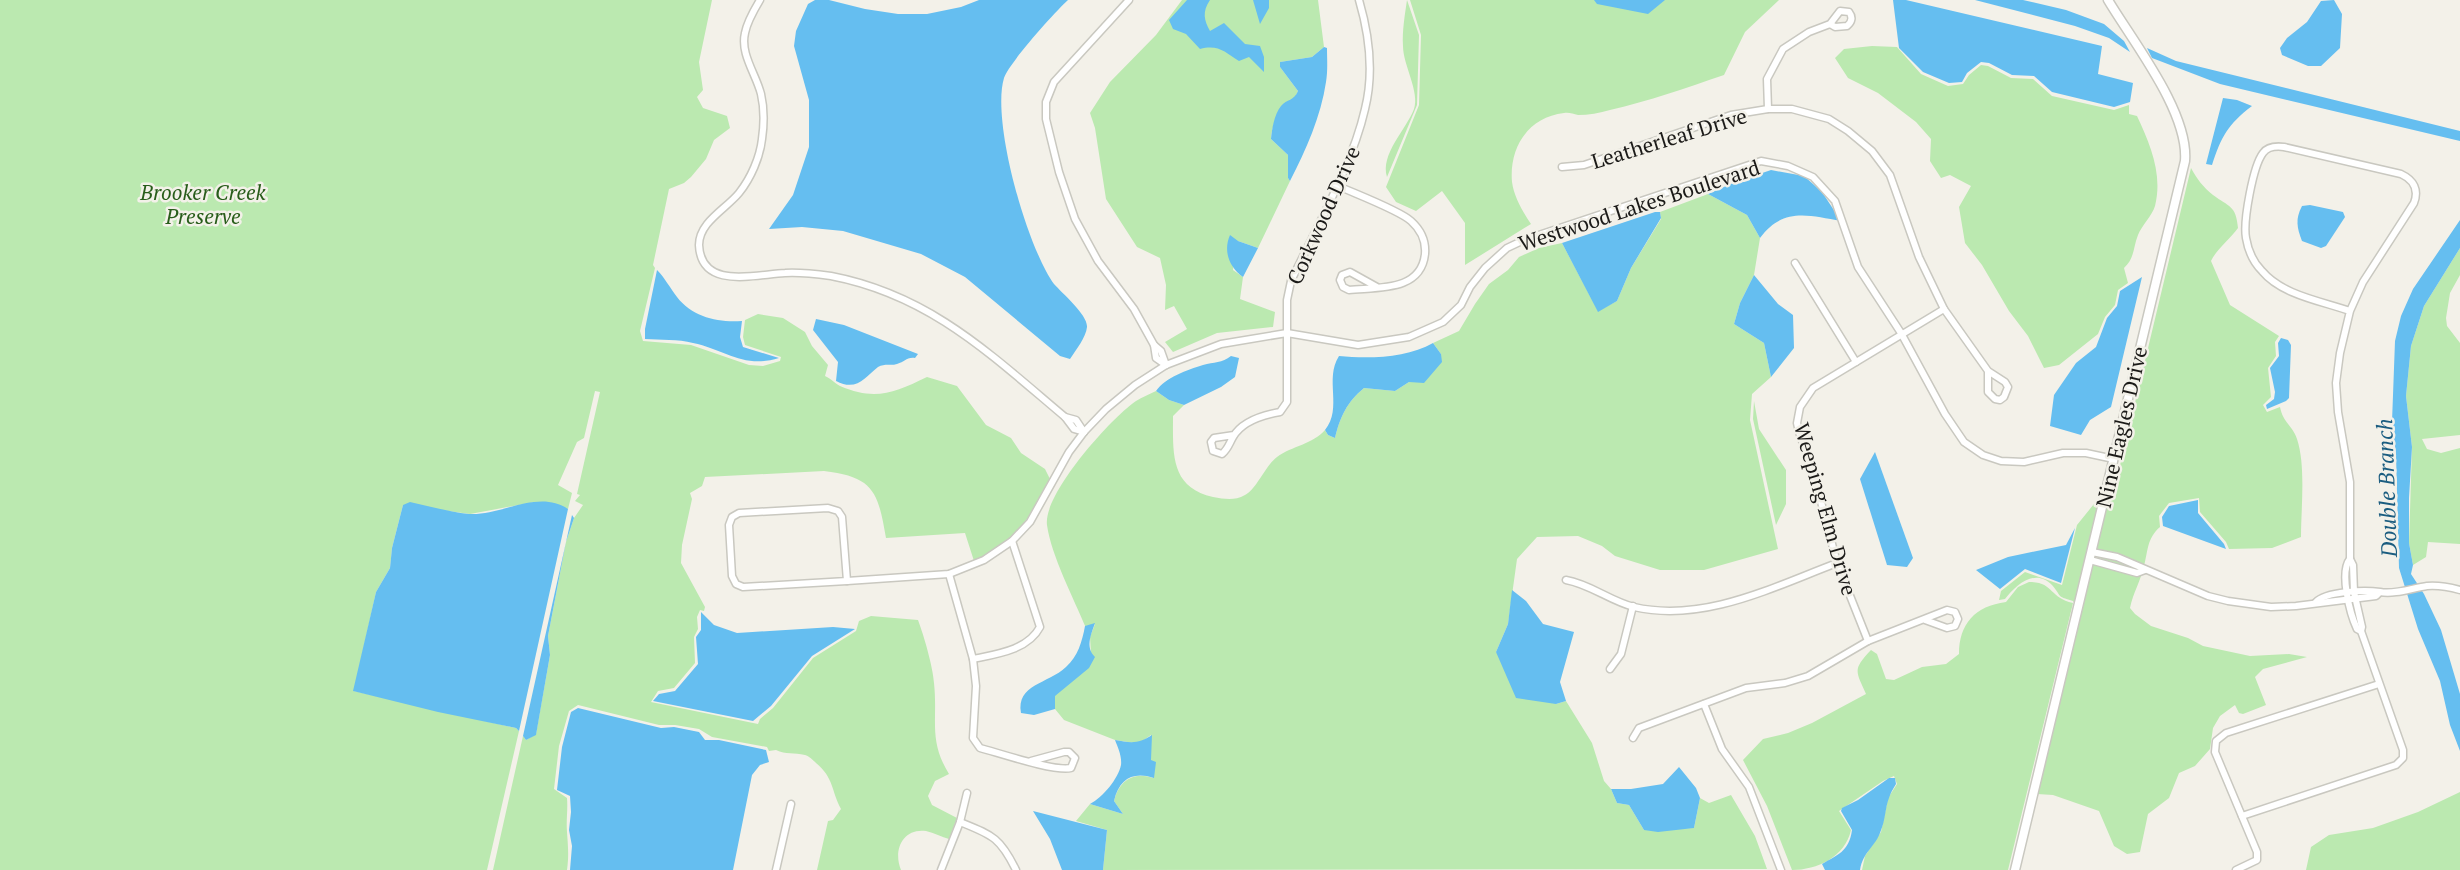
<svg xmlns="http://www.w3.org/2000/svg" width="2460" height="870" viewBox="0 0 2460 870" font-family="'PT Serif',serif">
  <rect width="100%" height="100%" fill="#f3f1e9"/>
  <g fill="#bbe9b0">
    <path d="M0,0H712L699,62L703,90L697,97L703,108L727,116L730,128L714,140L706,159L691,177L684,183L669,189L653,265L655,268L640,331L643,341L691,345L749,365L763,366L780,361L781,357L745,345L743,337L745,320L758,314L783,318L805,332L812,346L828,365L825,376C832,379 834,383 840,386C875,401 894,393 927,377L957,386L986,425L1011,438L1021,453L1045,469L1050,479C1034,515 1011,546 974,561L965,533L886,538C878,493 875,477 824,471L705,477L702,486L690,493L692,499L682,545L681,563L705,607L704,611L700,610L697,617L698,629L694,637L695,663L674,688L658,691L651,702L758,724L760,719L773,708L813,658L856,631L859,621L871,616L918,620C924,636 933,667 934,683C938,720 928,740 949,774L935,781L928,796L932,805L957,818L949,839C942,837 934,833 926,831C902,828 893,851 901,870H817L828,821L833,820L841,809C831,790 834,778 816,763C813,760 809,756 805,755C794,752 786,755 776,750L769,751L767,747L712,737L699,729L675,725H659L578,705L569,711L559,746L554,789L567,798C568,810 566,820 567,832C568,847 569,855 567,870H493L523,736L526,740L536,734L550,655L548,636L566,542L574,518L583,505L575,501L580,495L577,494L600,392L595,391L584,438L577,442L558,485L572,493L568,509L535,502L470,514L403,505L392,548L390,568L376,592L354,691L516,728L519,731L487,870H0Z"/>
    <path d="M1182,0H1318L1324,47L1312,57L1280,62V67L1298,91L1295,98C1281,105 1272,123 1271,139L1288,155V178L1290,181L1258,248L1238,241L1233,270L1243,277L1240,299L1275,312L1273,327L1217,333L1173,352L1165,342L1187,329L1174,306L1165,310L1166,285L1160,258L1137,247L1106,199L1095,128L1090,113L1110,82L1156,35Z"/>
    <path d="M1407,0L1419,35L1417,105L1387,177C1380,154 1406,130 1414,109C1420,92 1403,65 1403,46C1402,31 1405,14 1407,0Z"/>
    <path d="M1410,0H1779L1745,32L1724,75C1686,88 1649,101 1610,110C1600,113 1588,115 1578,115C1573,114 1569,112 1564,113C1528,117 1509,148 1512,182C1514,197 1523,212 1531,224L1465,265V223L1442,191L1416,211L1396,202L1386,187L1419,105L1421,35Z"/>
    <path d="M1872,46L1897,47L1921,74L1948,86L1963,84L1969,75L1981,65L1988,66L2011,78L2033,79L2052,96L2114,110L2129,105V114L2137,116C2150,144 2163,174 2155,206C2152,216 2142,225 2138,235C2133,247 2135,258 2124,268L2128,283L2118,290L2115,305L2105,317L2098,334L2059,365L2044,368L2028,336L2009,311L1982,265L1965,243L1959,207L1971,186L1950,175L1941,178L1930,161L1931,139L1916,122L1878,93L1848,78L1835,58L1844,49Z"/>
    <path d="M2191,168C2197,179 2203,187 2213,195C2229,207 2236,205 2238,228C2230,239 2216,250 2211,261L2230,305L2279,336L2275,342L2276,356L2268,368L2271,397L2263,405L2267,412L2280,407C2283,423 2293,426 2297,439C2306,466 2301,508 2301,537L2272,548L2229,549L2226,542L2200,512L2199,498L2169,503L2159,516L2160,527C2147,538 2148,551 2144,566C2141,580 2133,593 2130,608L2135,614L2151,626L2188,638L2203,646L2250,656L2289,654L2307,657L2263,669L2255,677L2266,705L2243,714L2239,713L2235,705L2220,716L2213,728L2210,749L2195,766L2179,773L2169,798L2148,814L2140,852L2127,854L2114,846L2099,811L2053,795L2037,794L2092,564L2113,570L2115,564L2094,556L2117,559V553L2095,550L2111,484L2117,478Z"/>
    <path d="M1708,194L1747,215L1760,238L1754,275L1740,303L1734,324L1764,343L1771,377L1752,394L1750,420L1778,549L1704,570H1660L1615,556L1602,546L1578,536L1537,537L1517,559L1508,624L1496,652L1556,704L1566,701L1592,743L1604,781L1611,789L1617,803L1629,805L1644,830L1694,828L1700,798L1709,803L1731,795L1755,836L1767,869L1103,870L1107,830L1076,821L1090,804L1123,814L1114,801C1119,780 1134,771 1153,778L1151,760V735L1141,742L1134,743L1115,740L1064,720L1055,709L1054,696L1073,679L1091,654L1090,637L1095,624L1086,628C1074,599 1051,555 1047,525C1043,494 1111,418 1136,401C1142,397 1150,394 1156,391L1169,400L1184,405L1173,416C1173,454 1170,487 1213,497C1225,499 1234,501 1245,495C1256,490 1265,466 1277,457C1292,446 1313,444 1325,430L1328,435L1335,438C1340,417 1347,402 1364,388L1395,391L1409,382L1441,354L1433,343L1459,331L1475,304L1489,284L1508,270L1519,257L1539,248L1562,243L1598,311L1617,301L1631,268L1661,219L1660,212Z"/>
    <path d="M2460,248V275L2450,293L2446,318L2447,326L2460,343V435L2422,439L2427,449L2441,453L2460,448V544L2428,542L2426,557L2413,565L2409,543L2412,447L2406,396L2411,346L2424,306Z"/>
    <path d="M1754,401L1759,429L1786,470V504L1776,525L1753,419Z"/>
    <path d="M2102,494L2075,604L2073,601C2055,596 2062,596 2052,585C2035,567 2015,586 2005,599L1999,600L2001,591L2025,572L2062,585L2077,525Z"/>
    <path d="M2029,582C2054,582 2049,598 2073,603L2008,870H1862L1865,856L1881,832L1888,798L1897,784L1894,776L1883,781L1839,811L1851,830C1845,857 1817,870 1792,870L1767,806L1743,760L1763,739L1788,733L1812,723L1866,694C1856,671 1852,670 1871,650L1877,654L1886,679L1894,680L1922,667L1946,664L1959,654C1959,624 1975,606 2006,602L2018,587Z"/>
    <path d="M2460,792V870H2306L2311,847L2329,835L2373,828L2418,812Z"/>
  </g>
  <g fill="#65bef0">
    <path d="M815,0H829L865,9L898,14H927L961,7L979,0H1068C1054,13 1009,63 1004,78C991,121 1027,247 1054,284C1062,293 1088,315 1087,327C1086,337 1076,350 1070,359L1060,356L965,277L921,254L843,231L802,227L769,229L793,195L809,147V100L794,46L796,31L808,4Z"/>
    <path d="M1187,0H1210C1202,12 1204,20 1210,31L1224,23L1245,44L1260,46L1264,57V72L1249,57L1239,61C1225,52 1218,44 1200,49L1186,34L1173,29L1169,20Z"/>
    <path d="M1253,0H1269V8L1260,24Z"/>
    <path d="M1594,0H1665L1648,14L1597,4Z"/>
    <path d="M1893,0H1906L2102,46L2098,74L2133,83L2130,102L2114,107L2052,92L2034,76L2012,75L1989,63L1981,62L1967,73L1962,82L1949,83L1923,72L1899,48Z"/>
    <path d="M1975,0H2023L2066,10L2104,24L2124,41L2130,52L2109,38L2075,26Z"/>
    <path d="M2334,0L2342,14L2340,48L2321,66H2308L2282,55L2280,48L2287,38L2307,22L2321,1Z"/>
    <path d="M1324,47L1327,48C1327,59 1328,71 1326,82C1321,116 1306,150 1290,181L1288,178V155L1271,139C1272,129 1274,115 1281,106C1287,99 1294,101 1298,91L1280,67V62L1312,57Z"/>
    <path d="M2147,48L2176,61L2460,131V141L2220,84L2152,58Z"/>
    <path d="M2223,98L2237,100L2252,106C2228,124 2221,137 2212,165L2206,164Z"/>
    <path d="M1771,170L1804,176L1822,192L1841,221C1808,215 1783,207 1760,238L1747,215L1708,194L1733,183Z"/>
    <path d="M2310,205L2343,212L2345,217L2326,246L2321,248L2302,241C2297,228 2295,219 2302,206Z"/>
    <path d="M1655,212H1660L1661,218L1631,268L1617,301L1598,312L1562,243Z"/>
    <path d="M2460,220V248L2424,306L2411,346L2406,396L2412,447L2409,498V543L2413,565L2411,574L2424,594L2441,630L2460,694V751L2450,725L2440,681L2418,629L2399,568L2396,454L2392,422L2395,341L2401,316L2413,289Z"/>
    <path d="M1230,235L1238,241L1258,248L1243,277C1229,267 1223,251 1230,235Z"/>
    <path d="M657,270C665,278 670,288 677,297C692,317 719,323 742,321L740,337L743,347L779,358C744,369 726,350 693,343C678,339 661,340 645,339V329Z"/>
    <path d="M1754,275L1778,304L1793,315L1794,348L1771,377L1764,343L1734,324L1740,303Z"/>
    <path d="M2142,277L2111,407L2090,420L2081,435L2050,426L2054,395L2076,363L2096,347L2107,318L2117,306L2120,291Z"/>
    <path d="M816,319L844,325L918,354L915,358C906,357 905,362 897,364C891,366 885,363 878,367C865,377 857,392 836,381L838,362L813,330Z"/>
    <path d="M2281,338L2288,340L2291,345L2289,398L2286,401L2267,409L2266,405L2274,399L2275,392L2270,368L2279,356L2278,343Z"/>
    <path d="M1433,343L1441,354L1442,362L1424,383L1409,382L1395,391L1364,388C1347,402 1340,417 1335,438L1328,435L1325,430C1343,408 1324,379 1339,356C1369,359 1407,358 1433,343Z"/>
    <path d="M1231,356L1239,358L1235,377L1221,387L1184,405L1169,400L1156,391C1166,377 1187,370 1203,365C1214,362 1222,363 1231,356Z"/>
    <path d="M1875,452L1913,558L1907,567L1887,565L1860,479Z"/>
    <path d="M2198,500V513L2224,544L2226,549L2163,526L2162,517L2169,506Z"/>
    <path d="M410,502C429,506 449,512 469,514C501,516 538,489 568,509L519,731L516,728L438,712L353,691L376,592L390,568L392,548L403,505Z"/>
    <path d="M572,515L574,518L566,542L548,636L550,655L536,735L526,740L523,736L566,542Z"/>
    <path d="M2075,528L2061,583L2025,569L2000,589L1976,570L2008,557L2066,545Z"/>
    <path d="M1512,590L1526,601L1543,624L1574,632L1560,682L1566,701L1556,704L1516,698L1496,652L1508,624Z"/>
    <path d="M701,612L714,625L737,633L833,627L855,629L812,656L771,706L753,721L653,701L659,694L675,691L698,664L696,637L701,630Z"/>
    <path d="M1095,623C1091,635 1085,647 1095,657L1089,668L1055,696V709L1034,715L1021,713C1016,684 1048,684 1066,667C1078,656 1082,642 1085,626Z"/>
    <path d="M578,708L661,728L674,727L699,732L705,740H719L766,750L769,762L760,765L752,775L733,870H570L572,846L569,830L571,812L570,796L557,790L562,747L571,712Z"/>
    <path d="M1152,735L1151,760L1156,762L1154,778C1133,771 1119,779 1114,801L1123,814L1090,804C1103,797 1118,779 1121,765C1122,756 1118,748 1115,740C1131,743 1139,744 1152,735Z"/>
    <path d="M1679,767L1696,788L1700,798L1694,828L1658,832L1644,830L1629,805L1617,803L1611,789H1631L1663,784Z"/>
    <path d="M1889,778H1895L1896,784C1883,804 1888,814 1880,833C1874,848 1863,852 1860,870H1825L1822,864C1837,855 1849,852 1852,830L1841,811L1842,808L1858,800Z"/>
    <path d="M1033,811L1107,830L1103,870H1062L1050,839Z"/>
  </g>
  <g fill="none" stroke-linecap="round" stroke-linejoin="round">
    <g stroke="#c9c8c0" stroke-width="9">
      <g id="street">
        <path d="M760,0C754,10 747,22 745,33C740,54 756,74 761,94C764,107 764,125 762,139C760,157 751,178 739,193C726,209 699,222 699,245C701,291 757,274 785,273C800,272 816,274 831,276C930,295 990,354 1065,417L1074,429L1084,432"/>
        <path d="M1129,0L1054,82L1046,102V119L1059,172L1075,219L1098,261L1134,309L1154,345L1156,358L1166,365"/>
        <path d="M1768,109L1767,79L1783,49L1809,32L1830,24L1840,11L1849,12C1853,17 1852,22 1847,26L1835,27L1830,24"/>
        <path d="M1562,167L1584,165L1731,115L1768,109H1792L1829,119L1848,131L1872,151L1890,175L1919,257L1944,309L1988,371L2005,382L2008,387L2004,397L2000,400L1995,399L1988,392V371"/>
        <path d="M1336,185C1353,193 1399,210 1411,221C1421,230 1426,242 1425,254C1421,292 1377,287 1349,290L1343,287L1340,280L1342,275L1350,272L1377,287"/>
        <path d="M1795,263L1856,362"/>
        <path d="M2350,311C2321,301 2282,295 2262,271C2253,262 2248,250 2246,238C2243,221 2253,166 2263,153C2268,146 2276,146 2284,147L2401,174C2414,180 2419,190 2414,203L2363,282L2350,311L2340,353L2336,383L2338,412L2350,482V559C2339,572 2350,614 2357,629L2361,631"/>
        <path d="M1154,345L1161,351L1166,365"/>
        <path d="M1065,417L1076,420L1084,432"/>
        <path d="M1234,435L1214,438L1211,442L1213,451L1222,454C1228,449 1229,444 1233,437C1242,421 1263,415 1280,412L1287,402V300L1291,281C1316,228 1352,166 1365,109C1374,73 1369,34 1359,0"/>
        <path d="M828,508L838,511L842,517L847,581L743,587L736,584L732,576L729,525L732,517L739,513Z"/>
        <path d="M2092,552L2117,557L2208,596L2228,601L2271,607L2296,606L2376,596L2379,593"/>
        <path d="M2090,560L2137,573L2145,570"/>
        <path d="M949,574L973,659L976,686L973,738L980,748C999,753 1055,772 1071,768L1075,758L1069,752H1064L1031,761"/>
        <path d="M1566,580C1590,584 1610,601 1634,607C1704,623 1773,587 1837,563"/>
        <path d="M847,581L949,574L984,560L1012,541L1030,522L1069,452L1084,432L1106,409L1135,385L1166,365L1221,344L1287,333L1358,345L1409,337L1443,322L1461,305L1470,287L1485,268L1507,248L1524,240L1761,161L1788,166L1813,177L1835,201L1858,267L1901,333L1945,414L1964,442L1983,455L2001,461L2024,462L2063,453H2086L2114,459"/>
        <path d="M2316,602C2326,591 2365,590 2380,592C2394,595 2413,588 2427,586C2439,585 2449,587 2460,590"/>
        <path d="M1868,641L1837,563L1814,475L1799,432L1797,423L1800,407L1813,388L1944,309"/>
        <path d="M973,659C997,654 1028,650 1040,627L1012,541"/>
        <path d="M1610,669L1621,654L1633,606"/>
        <path d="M1704,704L1722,749L1749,787L1781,870"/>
        <path d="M1633,738L1639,728L1746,688L1785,683L1808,676L1868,641L1947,610L1955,612L1958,619L1955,626L1947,628L1925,620"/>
        <path d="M2242,816L2396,765L2403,758V750L2361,631L2362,627L2354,592L2353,565L2350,559"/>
        <path d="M960,822C992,835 1000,837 1016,870"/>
        <path d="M776,870L791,804"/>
        <path d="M941,870L960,822L967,793"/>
        <path d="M2236,870L2257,860V852L2215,752L2216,741L2226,733L2379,684"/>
      </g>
    </g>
    <g stroke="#c9c8c0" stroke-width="11">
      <path id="secondary" d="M2015,870L2185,161C2189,112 2133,42 2108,0"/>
    </g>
    <use href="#street" stroke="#fff" stroke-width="6"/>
    <use href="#secondary" stroke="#fff" stroke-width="8"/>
  </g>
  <g text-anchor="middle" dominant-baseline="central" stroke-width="5" stroke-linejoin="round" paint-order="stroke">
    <g font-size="21" fill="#1b1a18" stroke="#f3f1e9">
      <text transform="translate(1669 138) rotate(-17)">Leatherleaf Drive</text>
      <text transform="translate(1639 205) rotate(-18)">Westwood Lakes Boulevard</text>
      <text transform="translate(1323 215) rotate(-66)">Corkwood Drive</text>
      <text transform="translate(2121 427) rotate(-77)">Nine Eagles Drive</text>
      <text transform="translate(1826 509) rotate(74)">Weeping Elm Drive</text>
    </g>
    <g font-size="21" font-style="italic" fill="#285d1a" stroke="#f3f1e9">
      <text x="203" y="192">Brooker Creek<tspan x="203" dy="24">Preserve</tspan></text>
    </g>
    <g font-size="22" font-style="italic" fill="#1b5d80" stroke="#f3f1e9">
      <text transform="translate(2386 488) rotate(-92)">Double Branch</text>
    </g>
  </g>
</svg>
